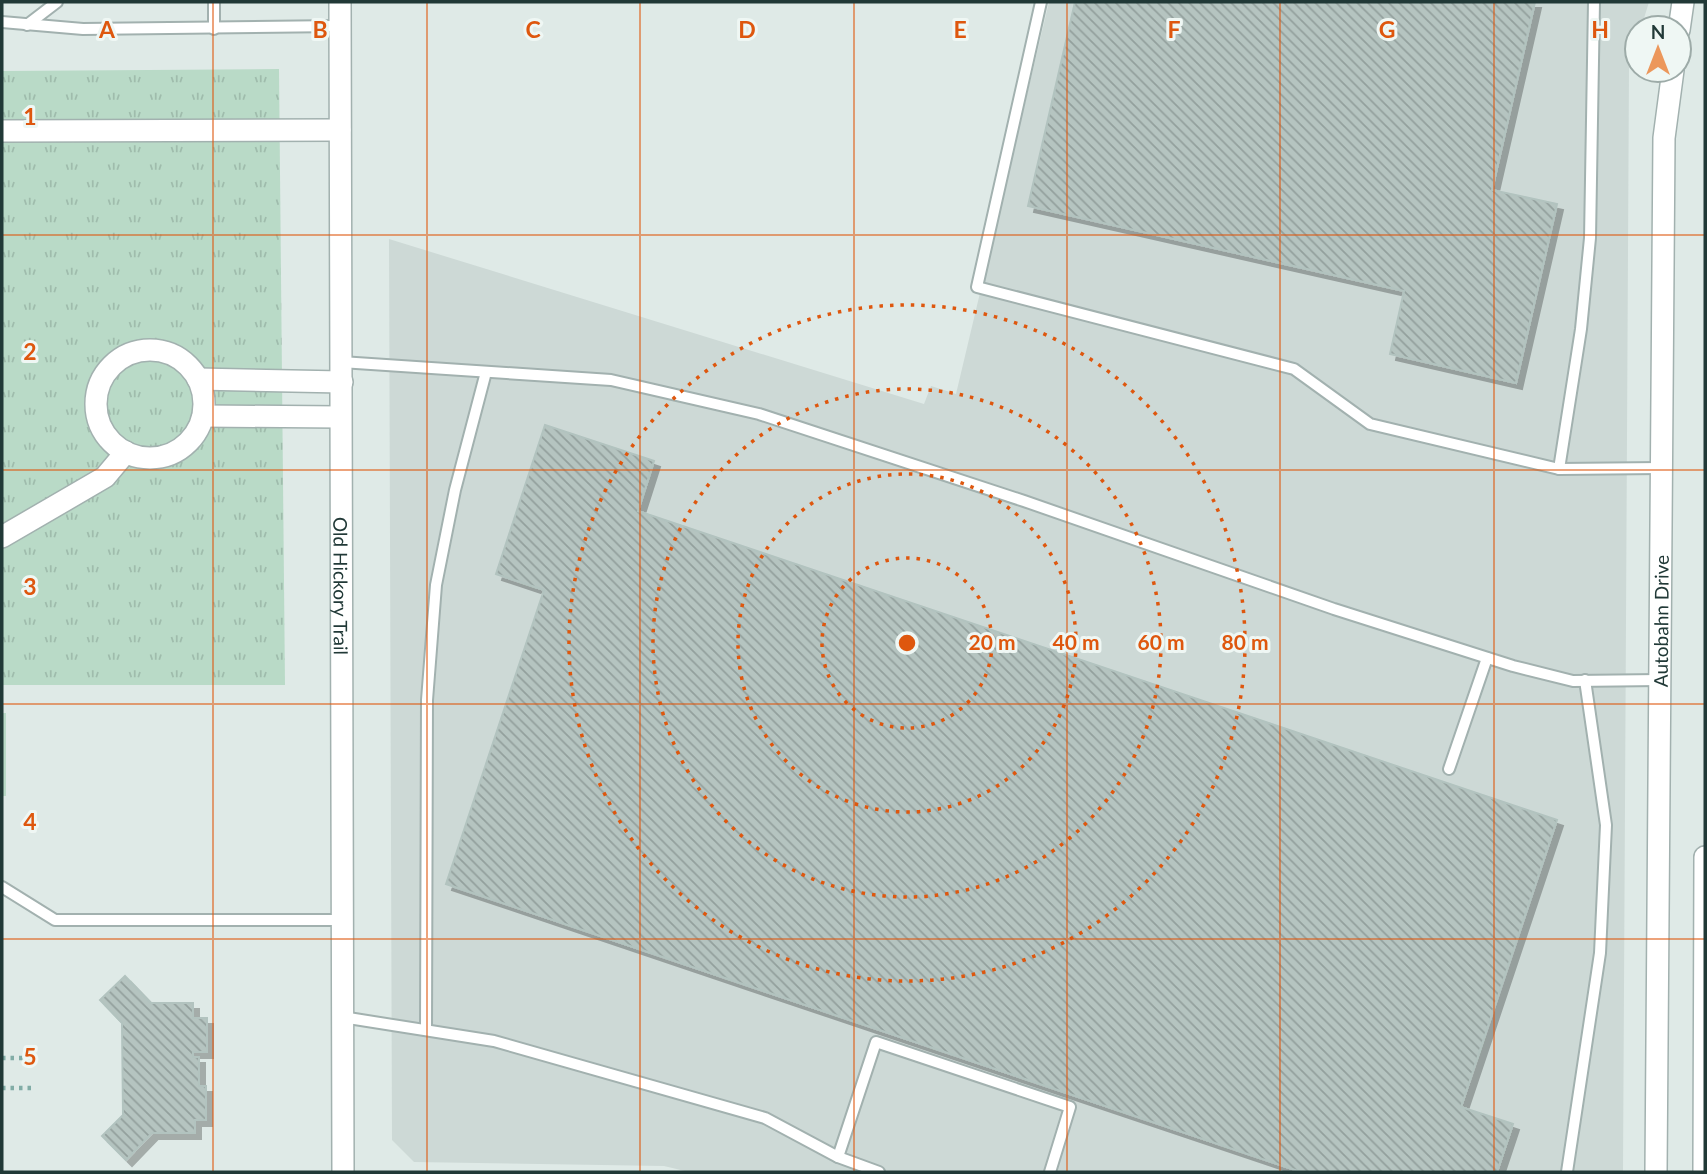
<svg xmlns="http://www.w3.org/2000/svg" width="1707" height="1174" viewBox="0 0 1707 1174" font-family="Lato,sans-serif">
  <defs>
    <pattern id="grass-tufts" width="24" height="20" patternUnits="userSpaceOnUse" patternTransform="scale(1.75)"><rect width="24" height="20" fill="#b9dac7"/><path d="M3 7l-1-3M5 7V3M7 7l1-3M15 17l-1-3M17 17v-4M19 17l1-3" fill="none" stroke="#9fbcac"/></pattern>
    <pattern id="building-back-hatch" width="6" height="6" patternUnits="userSpaceOnUse" patternTransform="scale(1.75)"><rect width="6" height="6" fill="#b5c4c0"/><path d="M-1 5l2 2M0 0l6 6M5-1l2 2" fill="none" stroke="#93a09d"/></pattern>
    <filter id="shadow"><feDropShadow dx="6" dy="6" stdDeviation="0" flood-color="#0004"/></filter>
  </defs>
  <rect width="100%" height="100%" fill="#dfeae7"/>
  <path fill="#cdd9d6" d="M1049,2H1649L1641,28H1637V42L1629,68L1623,1172H689L664,1166L414,1162L392,1140L389,239L924,404L931,386L956,394Z"/>
  <path fill="url(#grass-tufts)" d="M279,69L285,685H2V71Z"/>
  <rect fill="#b9dac7" x="2" y="713" width="4" height="83"/>
  <g fill="url(#building-back-hatch)" stroke="#b2c3bf" stroke-width="2" filter="url(#shadow)">
    <path d="M1075,2H1535L1492,190L1557,204L1516,383L1390,354L1404,291L1028,206Z"/>
    <path d="M545,425L654,461L638,511L1557,820L1461,1107L1513,1124L1497,1172H1301L446,884L544,590L496,574Z"/>
    <path d="M125,976L151,1003H193V1018H207V1052H193V1057H199V1086H206V1120H195V1133H152L126,1160L102,1136L123,1115L122,1023L100,1000Z"/>
  </g>
  <g fill="none" stroke-linecap="round" stroke-linejoin="round">
    <g stroke="#a2b1af" stroke-width="14">
      <g id="service">
        <path d="M214,2V29"/>
        <path d="M1041,2L977,287L1294,369L1370,424L1559,469L1661,468"/>
        <path d="M2,22L83,29L340,26"/>
        <path d="M27,25L57,2"/>
        <path d="M341,362L611,380L759,414L1024,501L1334,609L1513,666L1573,681L1660,680"/>
        <path d="M1559,469L1581,329L1590,238L1594,2"/>
        <path d="M1449,769L1487,658"/>
        <path d="M2,887L55,920H342"/>
        <path d="M342,1017L494,1041L765,1118L838,1157L879,1172"/>
        <path d="M426,1030L427,700L436,585L455,490L486,372"/>
        <path d="M838,1157L876,1042L1070,1107L1050,1172"/>
        <path d="M1567,1172L1600,953L1606,825L1585,680"/>
      </g>
    </g>
    <g stroke="#a2b1af" stroke-width="24">
      <g id="minor">
        <path d="M2,131L340,130"/>
        <circle cx="150" cy="404" r="54"/>
        <path d="M198,379L342,382"/>
        <path d="M203,416L340,417"/>
        <path d="M2,537L105,477L126,452"/>
      </g>
    </g>
    <g stroke="#a2b1af" stroke-width="24">
      <g id="tertiary">
        <path id="s1" d="M340,2L343,1172"/>
        <path d="M1679,30L1683,2"/>
        <path id="s2" d="M1656,1172L1664,138L1673,70"/>
        <path d="M1704,1172L1705,857"/>
      </g>
    </g>
    <g stroke="#81aca6" stroke-width="4.5" stroke-dasharray="3.5 5" stroke-linecap="butt">
      <path d="M2,1058H31"/>
      <path d="M2,1088H31"/>
    </g>
    <use href="#service" stroke="#fff" stroke-width="10"/>
    <use href="#minor" stroke="#fff" stroke-width="21"/>
    <use href="#tertiary" stroke="#fff" stroke-width="21"/>
  </g>
  <path fill="none" stroke="#de570e" stroke-width="2" stroke-opacity="0.55" d="M213,2V1172M427,2V1172M640,2V1172M854,2V1172M1067,2V1172M1280,2V1172M1494,2V1172M2,235H1705M2,470H1705M2,704H1705M2,939H1705"/>
  <g fill="none" stroke="#de570e" stroke-width="3.5" stroke-dasharray="3.5 7">
    <circle cx="907" cy="643" r="85"/>
    <circle cx="907" cy="643" r="169"/>
    <circle cx="907" cy="643" r="254"/>
    <circle cx="907" cy="643" r="338"/>
  </g>
  <g text-anchor="middle" dominant-baseline="central" stroke-width="6" stroke-linejoin="round" paint-order="stroke">
    <g font-size="19" fill="#213937" stroke="#eff7f4">
      <text stroke="none"><textPath href="#s1" startOffset="584">Old Hickory Trail</textPath></text>
      <text stroke="none"><textPath href="#s2" startOffset="551">Autobahn Drive</textPath></text>
    </g>
  </g>
  <g font-size="23" text-anchor="middle" font-weight="bold" fill="#de570e" stroke="#eff7f4" stroke-width="6" stroke-linejoin="round" paint-order="stroke">
    <text x="107" y="38">A</text>
    <text x="320" y="38">B</text>
    <text x="533" y="38">C</text>
    <text x="747" y="38">D</text>
    <text x="960" y="38">E</text>
    <text x="1174" y="38">F</text>
    <text x="1387" y="38">G</text>
    <text x="1600" y="38">H</text>
    <text x="30" y="125">1</text>
    <text x="30" y="360">2</text>
    <text x="30" y="595">3</text>
    <text x="30" y="830">4</text>
    <text x="30" y="1065">5</text>
  </g>
  <circle cx="907" cy="643" r="10" fill="#de570e" stroke="#eff7f4" stroke-width="3.5"/>
  <g font-size="21" text-anchor="middle" font-weight="bold" fill="#de570e" stroke="#eff7f4" stroke-width="6" stroke-linejoin="round" paint-order="stroke">
    <text x="992" y="650">20 m</text>
    <text x="1076" y="650">40 m</text>
    <text x="1161" y="650">60 m</text>
    <text x="1245" y="650">80 m</text>
  </g>
  <rect width="1707" height="1174" fill="none" stroke="#213937" stroke-width="7"/>
  <g transform="translate(1658 49)"><circle r="33" fill="#eff7f4" stroke="#9daba8" stroke-width="2"/>
  <path d="M0-5L12 26L0 18L-12 26Z" fill="#ec975b"/>
  <text y="-10" font-size="19" font-weight="bold" text-anchor="middle" fill="#213937">N</text>
  </g>
</svg>
